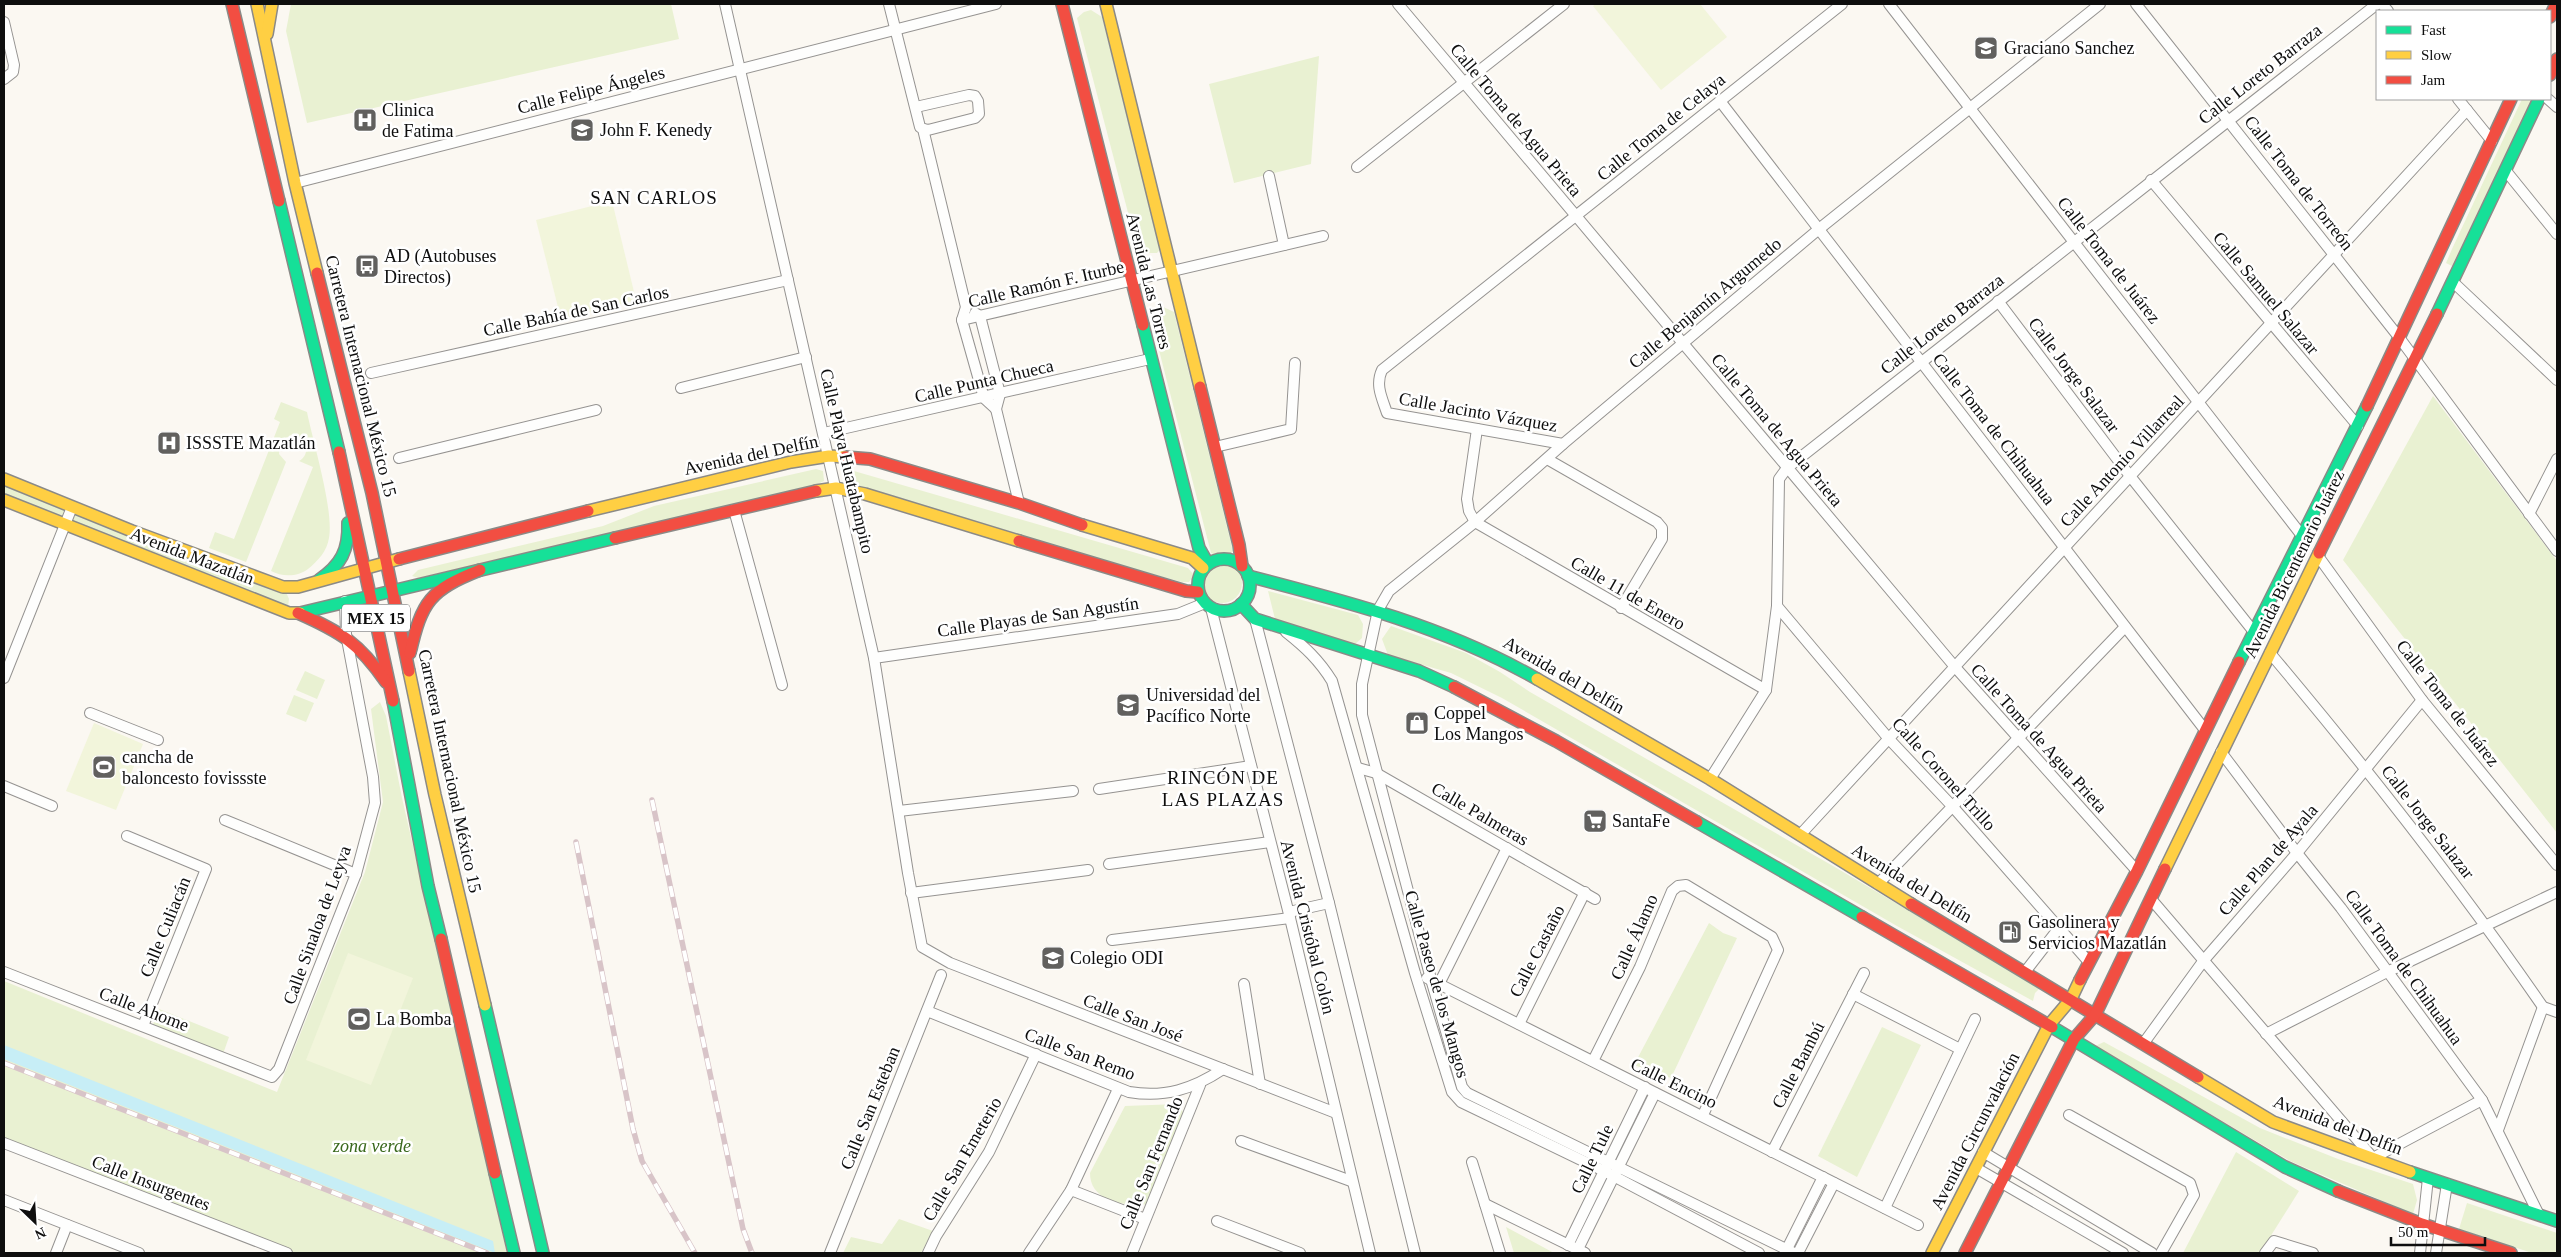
<svg xmlns="http://www.w3.org/2000/svg" width="2561" height="1257" viewBox="0 0 2561 1257" font-family="Georgia,serif">
  <rect width="100%" height="100%" fill="#fbf8f2"/>
  <g fill="#e9f1d2">
    <path d="M291,4H671L679,39L307,123L286,31Z"/>
    <path d="M1091,10L1102,17L1161,248L1157,253H1149L1137,247L1077,18L1084,12Z"/>
    <path d="M1319,56L1311,164L1234,183L1209,84Z"/>
    <path d="M2522,99H2532L2452,266L2446,263L2452,249Z"/>
    <path d="M1159,305L1174,312L1233,551C1227,558 1220,558 1211,553L1150,315Z"/>
    <path d="M2433,396L2557,561V833L2343,560Z"/>
    <path d="M281,402L307,412C313,442 334,510 329,538C327,551 318,561 308,569C298,577 282,577 271,571L313,467L299,461C314,452 303,433 287,437L280,444L279,454L286,462L246,562L209,548L215,532L234,539L280,422L274,419Z"/>
    <path d="M816,469L823,471L824,481L818,484L418,578L412,576L418,570L603,526L654,506Z"/>
    <path d="M854,471L1188,568L1194,575L1189,582H1182L1089,557L853,485L849,483L847,475Z"/>
    <path d="M4,480L285,590L289,599L288,607L4,495Z"/>
    <circle cx="1222" cy="583" r="20"/>
    <path d="M1268,591L1358,615L1363,624L1362,638L1354,645L1275,619Z"/>
    <path d="M1391,626L1466,653L1500,672L1530,692L1833,866L2040,988L2035,993L2033,1001L1897,926L1502,698L1451,673L1388,655L1382,639Z"/>
    <path d="M305,671L325,680L317,699L296,690Z"/>
    <path d="M294,695L314,703L306,722L286,714Z"/>
    <path d="M380,702L386,716L402,798L507,1253H296L4,1140V981L277,1092L365,872L383,802L371,709Z"/>
    <path d="M1709,923L1723,933L1737,938L1671,1078L1634,1065Z"/>
    <path d="M159,1009L229,1037L223,1054L152,1027Z"/>
    <path d="M1882,1027L1921,1045L1857,1177L1818,1156Z"/>
    <path d="M2104,1042L2260,1128L2338,1159L2413,1184L2417,1200L2413,1214L2290,1161L2095,1046Z"/>
    <path d="M1178,1104L1183,1112L1151,1204C1128,1207 1090,1203 1090,1173L1125,1106Z"/>
    <path d="M2236,1152L2299,1191L2260,1253H2183Z"/>
    <path d="M2467,1203L2557,1233V1253H2532L2459,1229Z"/>
    <path d="M899,1219L933,1231L921,1253H843L851,1237L882,1244Z"/>
    <path d="M1506,1227L1554,1253H1514Z"/>
  </g>
  <g fill="#f2f5db">
    <path d="M1596,4H1700L1727,37L1661,90L1593,6Z"/>
    <path d="M612,201L636,300L561,319L536,220Z"/>
    <path d="M94,723L143,744L116,810L66,791Z"/>
    <path d="M348,953L413,978L371,1085L306,1060Z"/>
  </g>
  <path fill="#c7eef6" d="M4,1045L493,1241L495,1253L4,1059Z"/>
  <g fill="none" stroke-linecap="round" stroke-linejoin="round">
    <g stroke="#959391" stroke-width="12">
      <g id="street">
        <path d="M725,4L874,658L908,873L922,947L950,963L1336,1113"/>
        <path d="M889,4L920,127L923,129L966,307L962,320L984,398L996,409"/>
        <path d="M1398,4L1955,667L2137,871"/>
        <path d="M1889,4L2303,537"/>
        <path d="M2136,4L2398,336L2557,551"/>
        <path d="M2382,4L2388,11"/>
        <path d="M4,22L14,65L13,72L4,79"/>
        <path d="M2458,99L2492,141"/>
        <path d="M2548,99L2557,107"/>
        <path d="M1720,101L2205,730"/>
        <path d="M916,107L969,95L975,96L978,101L979,114L975,118L928,130L923,129"/>
        <path d="M1357,167L1564,4"/>
        <path d="M2506,171L2557,234"/>
        <path d="M1269,176L1284,245"/>
        <path d="M2151,180L2358,426"/>
        <path d="M295,183L996,4"/>
        <path d="M2453,282L2557,380"/>
        <path d="M1998,301L2130,476L2254,632"/>
        <path d="M975,313L980,316L1000,394L996,409L1019,503"/>
        <path d="M962,320L1323,236"/>
        <path d="M371,373L788,280"/>
        <path d="M681,388L806,357"/>
        <path d="M1477,429L1467,499L1469,511L1475,522L1766,690"/>
        <path d="M824,433L1150,359"/>
        <path d="M1563,444L1387,413C1382,398 1375,385 1382,370L1842,4"/>
        <path d="M1215,447L1291,429L1295,363"/>
        <path d="M399,458L596,410"/>
        <path d="M1547,459L1657,522L1662,528V539L1621,608"/>
        <path d="M734,510L782,685"/>
        <path d="M2529,514L2557,459"/>
        <path d="M2318,556L2422,700L2557,865"/>
        <path d="M1777,606L1889,739L1953,807L2088,961"/>
        <path d="M1211,608L1290,918L1370,1253"/>
        <path d="M1255,619L1329,903L1415,1253"/>
        <path d="M1286,632C1305,647 1319,660 1332,681L1415,973L1452,1092L1461,1102L1604,1171L1759,1253"/>
        <path d="M2270,653C2366,767 2458,884 2543,1007L2557,1012"/>
        <path d="M874,658L1178,614L1205,603"/>
        <path d="M4,678L72,507"/>
        <path d="M90,713L158,740"/>
        <path d="M2221,752L2297,853L2341,908L2482,1100L2539,1215"/>
        <path d="M1358,768L1376,773L1595,899"/>
        <path d="M1710,779L1766,690L1777,606L1779,479L1787,468L2377,4"/>
        <path d="M4,786L52,806"/>
        <path d="M1099,789L1251,766"/>
        <path d="M899,811L1073,791"/>
        <path d="M225,820L356,874"/>
        <path d="M1800,835L2467,110"/>
        <path d="M127,836L206,869L143,1026"/>
        <path d="M1109,864L1270,842"/>
        <path d="M1878,884L2125,627"/>
        <path d="M911,893L1088,870"/>
        <path d="M2151,899L2373,1158L2482,1100"/>
        <path d="M1289,912L1329,903"/>
        <path d="M1112,940L1290,918"/>
        <path d="M4,972L272,1077L279,1069L356,874L375,803L373,777L346,634L345,601"/>
        <path d="M2025,972L2059,928"/>
        <path d="M1427,978L1918,1225"/>
        <path d="M1244,984L1260,1084"/>
        <path d="M1439,984L1507,848"/>
        <path d="M1853,994L1960,1049"/>
        <path d="M927,1011L1129,1092C1165,1098 1193,1089 1223,1069"/>
        <path d="M1519,1024L1585,892"/>
        <path d="M2266,1034L2387,972L2557,892"/>
        <path d="M2143,1044L2204,960L2297,853L2422,700"/>
        <path d="M1593,1061L1640,967L1672,891L1678,886L1686,885L1772,937L1778,950L1703,1115"/>
        <path d="M2069,1115L2190,1183L2194,1195L2161,1253"/>
        <path d="M2498,1130L2543,1007"/>
        <path d="M1241,1141L1351,1181"/>
        <path d="M4,1143L287,1253"/>
        <path d="M1772,1152L1864,973"/>
        <path d="M1983,1152L2152,1253"/>
        <path d="M1472,1162L1500,1253"/>
        <path d="M1976,1168L2123,1253"/>
        <path d="M1071,1190L1145,1219"/>
        <path d="M4,1200L139,1253"/>
        <path d="M1485,1204L1585,1253"/>
        <path d="M1885,1208L1975,1019"/>
        <path d="M1217,1221L1300,1253"/>
        <path d="M1568,1245L1645,1087"/>
        <path d="M1578,1249L1655,1093"/>
        <path d="M56,1253L67,1225"/>
        <path d="M830,1253L941,975"/>
        <path d="M928,1253L936,1236L989,1152L1036,1054"/>
        <path d="M1029,1253L1071,1190L1118,1089"/>
        <path d="M1132,1253L1200,1085"/>
        <path d="M1785,1253L1823,1177"/>
        <path d="M1794,1253L1467,1093L1462,1087L1431,979L1362,715V684L1378,610L1389,591L1475,522L1563,444L1819,229L2100,4"/>
        <path d="M1798,1253L1834,1183"/>
        <path d="M2265,1253L2274,1241L2313,1253"/>
        <path d="M2420,1253L2428,1178"/>
        <path d="M2436,1253L2447,1184"/>
      </g>
    </g>
    <g stroke="#8b8a87" stroke-width="14">
      <g id="fast">
        <path d="M279,201L339,452"/>
        <path d="M2437,314L2539,99"/>
        <path d="M1143,325L1199,548L1208,564"/>
        <circle cx="1224" cy="585" r="26"/>
        <path d="M1248,576C1349,602 1446,627 1537,679"/>
        <path d="M319,580C341,565 349,550 348,523"/>
        <path d="M1241,604L1255,619L1419,671L1454,687"/>
        <path d="M300,613L615,538"/>
        <path d="M2239,662L2367,406"/>
        <path d="M393,701L428,886L441,939"/>
        <path d="M1697,822L1862,917"/>
        <path d="M485,1005L543,1253"/>
        <path d="M2052,1027L2285,1167L2338,1191"/>
        <path d="M2410,1172L2557,1221"/>
        <path d="M495,1173L514,1253"/>
      </g>
    </g>
    <g stroke="#8b8a87" stroke-width="14">
      <g id="slow">
        <path d="M257,4L295,183L317,273"/>
        <path d="M1106,4L1200,387"/>
        <path d="M267,34L272,4"/>
        <path d="M4,479L132,531L283,587H298L399,559"/>
        <path d="M816,491L836,488L865,494L1019,541"/>
        <path d="M4,500L289,613H300"/>
        <path d="M588,511L791,462L829,456L845,457"/>
        <path d="M1082,525L1192,558L1203,568"/>
        <path d="M409,671L435,795L485,1005"/>
        <path d="M1537,679L1710,779L1911,904"/>
        <path d="M2165,869L2319,553"/>
        <path d="M2198,1077L2273,1122L2410,1172"/>
        <path d="M1932,1253L2049,1025L2071,999L2080,980"/>
      </g>
    </g>
    <g stroke="#8b8a87" stroke-width="14">
      <g id="jam">
        <path d="M232,4L279,201"/>
        <path d="M1062,4L1143,325"/>
        <path d="M2550,17L2556,4"/>
        <path d="M2550,75L2557,59"/>
        <path d="M317,273L372,493L409,671"/>
        <path d="M1200,387L1239,545L1242,566"/>
        <path d="M2367,406L2511,99"/>
        <path d="M339,452L393,701"/>
        <path d="M845,457L870,459L1019,503L1082,525"/>
        <path d="M615,538L816,491"/>
        <path d="M1019,541L1186,591L1198,592"/>
        <path d="M2319,553L2437,314"/>
        <path d="M399,559L588,511"/>
        <path d="M298,613C341,632 359,643 386,682"/>
        <path d="M410,653C422,601 430,590 480,570"/>
        <path d="M1454,687L1556,741L1697,822"/>
        <path d="M1911,904L2198,1077"/>
        <path d="M1862,917L2052,1027"/>
        <path d="M441,939L495,1173"/>
        <path d="M2080,980L2137,871L2239,662"/>
        <path d="M2338,1191L2422,1224L2511,1253"/>
        <path d="M1965,1253L2074,1039L2095,1015L2165,869"/>
      </g>
    </g>
    <use href="#street" stroke="#fefefd" stroke-width="10"/>
    <use href="#fast" stroke="#16e098" stroke-width="11"/>
    <use href="#slow" stroke="#ffcf43" stroke-width="11"/>
    <use href="#jam" stroke="#f24e42" stroke-width="11"/>
    <g stroke="#d8c4c8" stroke-width="5.5">
      <g id="rail">
        <path d="M652,800L743,1229L752,1253"/>
        <path d="M576,842L633,1129L642,1161L695,1253"/>
        <path d="M4,1063L487,1253"/>
      </g>
    </g>
    <use href="#rail" stroke="#fff" stroke-width="4" stroke-dasharray="11" stroke-linecap="butt"/>
  </g>
  <defs>
    <g id="school-square" transform="scale(1.25)"><rect x="-9" y="-9" width="18" height="18" rx="4" fill="#61605e" stroke="#fff"/><path d="M0-5L7-2L0 1L-7-2ZM-4 1L0 2.5L4 1V4Q0 6-4 4Z" fill="#fff"/></g>
    <g id="hospital-square" transform="scale(1.25)"><rect x="-9" y="-9" width="18" height="18" rx="4" fill="#61605e" stroke="#fff"/><path d="M-5-5h3v3.5h4V-5h3V5h-3V1.5h-4V5h-3Z" fill="#fff"/></g>
    <g id="bus-square" transform="scale(1.25)"><rect x="-9" y="-9" width="18" height="18" rx="4" fill="#61605e" stroke="#fff"/><path d="M-5-6H5V4H4V6H2V4H-2V6H-4V4H-5ZM-3.5-4V0h7V-4ZM-3.5 1.2v1.5H-2V1.2ZM2 1.2v1.5H3.5V1.2Z" fill="#fff"/></g>
    <g id="university-square" transform="scale(1.25)"><rect x="-9" y="-9" width="18" height="18" rx="4" fill="#61605e" stroke="#fff"/><path d="M0-5L7-2L0 1L-7-2ZM-4 1L0 2.5L4 1V4Q0 6-4 4Z" fill="#fff"/></g>
    <g id="shop-square" transform="scale(1.25)"><rect x="-9" y="-9" width="18" height="18" rx="4" fill="#61605e" stroke="#fff"/><path d="M-5-2.5h2.3a2.7 3.5 0 0 1 5.4 0H5L5.5 6h-11ZM-1.5-2.5h3a1.5 2.3 0 0 0-3 0Z" fill="#fff"/></g>
    <g id="stadium-square" transform="scale(1.25)"><rect x="-9" y="-9" width="18" height="18" rx="4" fill="#61605e" stroke="#fff"/><path d="M0-5a6.5 5 0 1 0 0 10a6.5 5 0 1 0 0-10ZM-3.5-1.8h7v3.6h-7Z" fill="#fff"/></g>
    <g id="supermarket-square" transform="scale(1.25)"><rect x="-9" y="-9" width="18" height="18" rx="4" fill="#61605e" stroke="#fff"/><path d="M-6-5.5h2.5l.6 2H6L4.5 2H-2.5L-4.4-4H-6ZM-1.5 3.2a1.3 1.3 0 1 0 .1 0ZM3 3.2a1.3 1.3 0 1 0 .1 0Z" fill="#fff"/></g>
    <g id="fuel-square" transform="scale(1.25)"><rect x="-9" y="-9" width="18" height="18" rx="4" fill="#61605e" stroke="#fff"/><path d="M-5.5-6h7V0h2V4h1.3V-2.5L3-4.5l.8-.8L6-3V5H2.5V1h-1V6h-7ZM-4.2-4.7v3.2H.2V-4.7Z" fill="#fff"/></g>
  </defs>
  <g fill-rule="evenodd">
    <use href="#school-square" x="1986" y="48"/>
    <use href="#hospital-square" x="365" y="120"/>
    <use href="#school-square" x="582" y="130"/>
    <use href="#bus-square" x="367" y="266"/>
    <use href="#hospital-square" x="169" y="443"/>
    <use href="#university-square" x="1128" y="705"/>
    <use href="#shop-square" x="1417" y="723"/>
    <use href="#stadium-square" x="104" y="767"/>
    <use href="#supermarket-square" x="1595" y="821"/>
    <use href="#fuel-square" x="2010" y="932"/>
    <use href="#school-square" x="1053" y="958"/>
    <use href="#stadium-square" x="359" y="1019"/>
  </g>
  <g text-anchor="middle" dominant-baseline="central" stroke-width="5" stroke-linejoin="round" paint-order="stroke">
    <rect fill="#fff" stroke="#565656" stroke-width="1" x="342" y="604.5" width="68" height="27" rx="4"/>
    <g font-size="16" font-weight="bold" fill="#0e0e0e">
      <text x="376" y="618">MEX 15</text>
    </g>
    <g font-size="18" fill="#0e0e0e" stroke="#fff" text-anchor="start">
      <text x="2004" y="48">Graciano Sanchez</text>
      <text x="382" y="110">Clinica<tspan x="382" dy="21">de Fatima</tspan></text>
      <text x="600" y="130">John F. Kenedy</text>
      <text x="384" y="256">AD (Autobuses<tspan x="384" dy="21">Directos)</tspan></text>
      <text x="186" y="443">ISSSTE Mazatlán</text>
      <text x="1146" y="695">Universidad del<tspan x="1146" dy="21">Pacífico Norte</tspan></text>
      <text x="1434" y="713">Coppel<tspan x="1434" dy="21">Los Mangos</tspan></text>
      <text x="122" y="757">cancha de<tspan x="122" dy="21">baloncesto fovissste</tspan></text>
      <text x="1612" y="821">SantaFe</text>
      <text x="2028" y="922">Gasolinera y<tspan x="2028" dy="21">Servicios Mazatlán</tspan></text>
      <text x="1070" y="958">Colegio ODI</text>
      <text x="376" y="1019">La Bomba</text>
    </g>
    <g font-size="18" fill="#0e0e0e" stroke="#fff">
      <text transform="translate(2260 74) rotate(-38)">Calle Loreto Barraza</text>
      <text transform="translate(591 90) rotate(-14)">Calle Felipe Ángeles</text>
      <text transform="translate(1516 120) rotate(50)">Calle Toma de Agua Prieta</text>
      <text transform="translate(1661 127) rotate(-39)">Calle Toma de Celaya</text>
      <text transform="translate(2299 183) rotate(52)">Calle Toma de Torreón</text>
      <text transform="translate(2109 260) rotate(52)">Calle Toma de Juárez</text>
      <text transform="translate(1149 281) rotate(76)">Avenida Las Torres</text>
      <text transform="translate(1046 284) rotate(-13)">Calle Ramón F. Iturbe</text>
      <text transform="translate(2266 293) rotate(50)">Calle Samuel Salazar</text>
      <text transform="translate(1705 303) rotate(-40)">Calle Benjamín Argumedo</text>
      <text transform="translate(576 311) rotate(-12)">Calle Bahía de San Carlos</text>
      <text transform="translate(1942 324) rotate(-38)">Calle Loreto Barraza</text>
      <text transform="translate(2074 375) rotate(53)">Calle Jorge Salazar</text>
      <text transform="translate(361 376) rotate(76)">Carretera Internacional México 15</text>
      <text transform="translate(984 381) rotate(-13)">Calle Punta Chueca</text>
      <text transform="translate(1478 412) rotate(10)">Calle Jacinto Vázquez</text>
      <text transform="translate(1994 429) rotate(52)">Calle Toma de Chihuahua</text>
      <text transform="translate(1777 430) rotate(50)">Calle Toma de Agua Prieta</text>
      <text transform="translate(751 455) rotate(-12)">Avenida del Delfín</text>
      <text transform="translate(847 461) rotate(77)">Calle Playa Huatabampito</text>
      <text transform="translate(2122 461) rotate(-47)">Calle Antonio Villarreal</text>
      <text transform="translate(192 556) rotate(21)">Avenida Mazatlán</text>
      <text transform="translate(2294 564) rotate(-64)">Avenida Bicentenario Juárez</text>
      <text transform="translate(1628 593) rotate(30)">Calle 11 de Enero</text>
      <text transform="translate(1038 617) rotate(-8)">Calle Playas de San Agustín</text>
      <text transform="translate(1564 675) rotate(30)">Avenida del Delfín</text>
      <text transform="translate(2448 703) rotate(52)">Calle Toma de Juárez</text>
      <text transform="translate(2039 738) rotate(48)">Calle Toma de Agua Prieta</text>
      <text transform="translate(450 771) rotate(78)">Carretera Internacional México 15</text>
      <text transform="translate(1944 774) rotate(48)">Calle Coronel Trillo</text>
      <text transform="translate(1480 814) rotate(30)">Calle Palmeras</text>
      <text transform="translate(2428 822) rotate(52)">Calle Jorge Salazar</text>
      <text transform="translate(2268 860) rotate(-49)">Calle Plan de Ayala</text>
      <text transform="translate(1912 883) rotate(31)">Avenida del Delfín</text>
      <text transform="translate(317 925) rotate(-70)">Calle Sinaloa de Leyva</text>
      <text transform="translate(165 927) rotate(-68)">Calle Culiacán</text>
      <text transform="translate(1308 927) rotate(76)">Avenida Cristóbal Colón</text>
      <text transform="translate(1634 937) rotate(-66)">Calle Álamo</text>
      <text transform="translate(1537 951) rotate(-63)">Calle Castaño</text>
      <text transform="translate(2404 967) rotate(54)">Calle Toma de Chihuahua</text>
      <text transform="translate(1437 984) rotate(74)">Calle Paseo de los Mangos</text>
      <text transform="translate(144 1009) rotate(21)">Calle Ahome</text>
      <text transform="translate(1133 1018) rotate(21)">Calle San José</text>
      <text transform="translate(1080 1054) rotate(21)">Calle San Remo</text>
      <text transform="translate(1798 1065) rotate(-63)">Calle Bambú</text>
      <text transform="translate(1674 1083) rotate(26)">Calle Encino</text>
      <text transform="translate(870 1108) rotate(-68)">Calle San Esteban</text>
      <text transform="translate(2338 1125) rotate(21)">Avenida del Delfín</text>
      <text transform="translate(1975 1131) rotate(-63)">Avenida Circunvalación</text>
      <text transform="translate(962 1159) rotate(-60)">Calle San Emeterio</text>
      <text transform="translate(1592 1159) rotate(-64)">Calle Tule</text>
      <text transform="translate(1151 1163) rotate(-68)">Calle San Fernando</text>
      <text transform="translate(151 1183) rotate(21)">Calle Insurgentes</text>
    </g>
    <g font-size="18" font-style="italic" fill="#39681c" stroke="#fff">
      <text x="372" y="1146">zona verde</text>
    </g>
    <g font-size="19" letter-spacing="1" fill="#0e0e0e" stroke="#fff">
      <text x="654" y="197">SAN CARLOS</text>
      <text x="1223" y="777">RINCÓN DE<tspan x="1223" dy="22">LAS PLAZAS</tspan></text>
    </g>
  </g>
  <rect width="2561" height="1257" fill="none" stroke="#0e0e0e" stroke-width="10"/>
  <rect x="2376" y="10" width="175" height="90" fill="#ffffff" stroke="#9f9f9f"/>
  <rect x="2386" y="26" width="25" height="8" fill="#16e098" stroke="#9f9f9f"/>
  <text x="2421" y="35" font-size="15" fill="#0e0e0e">Fast</text>
  <rect x="2386" y="51" width="25" height="8" fill="#ffcf43" stroke="#9f9f9f"/>
  <text x="2421" y="60" font-size="15" fill="#0e0e0e">Slow</text>
  <rect x="2386" y="76" width="25" height="8" fill="#f24e42" stroke="#9f9f9f"/>
  <text x="2421" y="85" font-size="15" fill="#0e0e0e">Jam</text>
  <g transform="translate(35 1222) rotate(155)" stroke="#ffffff" stroke-width="4" paint-order="stroke">
  <path d="M0-4L9 19L0 12L-9 19Z" fill="#0e0e0e"/>
  <text y="-8" font-size="14" font-weight="bold" text-anchor="middle" fill="#0e0e0e">N</text>
  </g>
  <path d="M2391 1237v8h94v-8" fill="none" stroke="#0e0e0e" stroke-width="2.5"/>
  <text x="2398" y="1237" font-size="15" fill="#0e0e0e" stroke="#ffffff" stroke-width="4" paint-order="stroke">50 m</text>
</svg>
